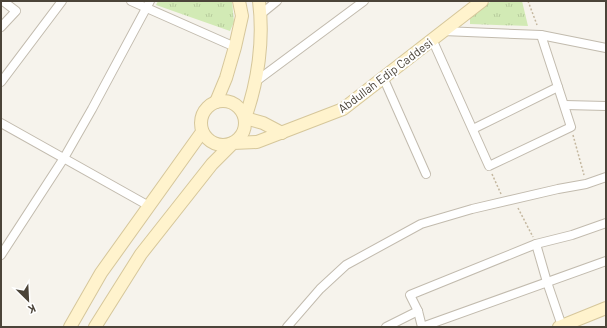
<svg xmlns="http://www.w3.org/2000/svg" width="607" height="328" viewBox="0 0 607 328" font-family="Barlow,sans-serif">
  <defs>
    <pattern id="park-tufts" width="24" height="20" patternUnits="userSpaceOnUse"><rect width="24" height="20" fill="#d2eab5"/><path d="M3 7l-1-3M5 7V3M7 7l1-3M15 17l-1-3M17 17v-4M19 17l1-3" fill="none" stroke="#b6ca9c"/></pattern>
  </defs>
  <rect width="100%" height="100%" fill="#f6f3ec"/>
  <g fill="url(#park-tufts)">
    <path d="M158,1H232L234,22L230,31L156,5Z"/>
    <path d="M493,1H522L528,26L470,24V17L488,3Z"/>
  </g>
  <g fill="none" stroke-linecap="round" stroke-linejoin="round">
    <g stroke="#c2bbae" stroke-width="10">
      <g id="street">
        <path d="M131,1L235,47"/>
        <path d="M261,14L277,1"/>
        <path d="M1,27L16,11L3,1"/>
        <path d="M443,31L541,35L606,48"/>
        <path d="M432,39L489,166L571,127L558,87"/>
        <path d="M383,77L426,174"/>
        <path d="M1,82L62,1"/>
        <path d="M255,82L364,1"/>
        <path d="M565,105L606,106"/>
        <path d="M1,123L149,206"/>
        <path d="M473,129L558,87L541,35"/>
        <path d="M536,244L547,282L562,326"/>
        <path d="M1,255L64,158L92,109L150,1"/>
        <path d="M287,327L320,289L346,265L421,224L472,209L558,189L586,184L606,177"/>
        <path d="M386,327L418,311"/>
        <path d="M422,327L418,311L410,295L536,244L572,235L606,223"/>
        <path d="M422,327L606,261"/>
      </g>
    </g>
    <g stroke="#d6c79b" stroke-width="14">
      <g id="secondary">
        <path d="M259,1C264,40 258,82 245,118L263,123L282,133"/>
        <circle cx="223" cy="123" r="22"/>
        <path d="M216,102L226,78L235,47L242,16L239,1"/>
        <path d="M70,327L101,273L202,132"/>
        <path d="M95,327L141,254L212,164L233,143L257,142L343,109L482,1"/>
        <path d="M559,327L606,308"/>
      </g>
    </g>
    <g stroke="#c4b79f" stroke-width="1.5" stroke-dasharray="2 2" stroke-linecap="butt">
      <path d="M528,1L537,25"/>
      <path d="M573,135L584,175"/>
      <path d="M492,174L501,194"/>
      <path d="M518,208L533,237"/>
    </g>
    <use href="#street" stroke="#fff" stroke-width="8"/>
    <use href="#secondary" stroke="#fff3cd" stroke-width="12"/>
  </g>
  <g text-anchor="middle" dominant-baseline="central" stroke-width="4" stroke-linejoin="round" paint-order="stroke">
    <g font-size="12" fill="#4b4439" stroke="#fff">
      <text transform="translate(385 75) rotate(-37)">Abdullah Edip Caddesi</text>
    </g>
  </g>
  <rect width="607" height="328" fill="none" stroke="#4b4439" stroke-width="4"/>
  <g transform="translate(28 300) rotate(156)" stroke="#ffffff" stroke-width="3" paint-order="stroke">
  <path d="M0-3L7 15L0 10L-7 15Z" fill="#4b4439"/>
  <text y="-6" font-size="11" font-weight="bold" text-anchor="middle" fill="#4b4439">K</text>
  </g>
</svg>
